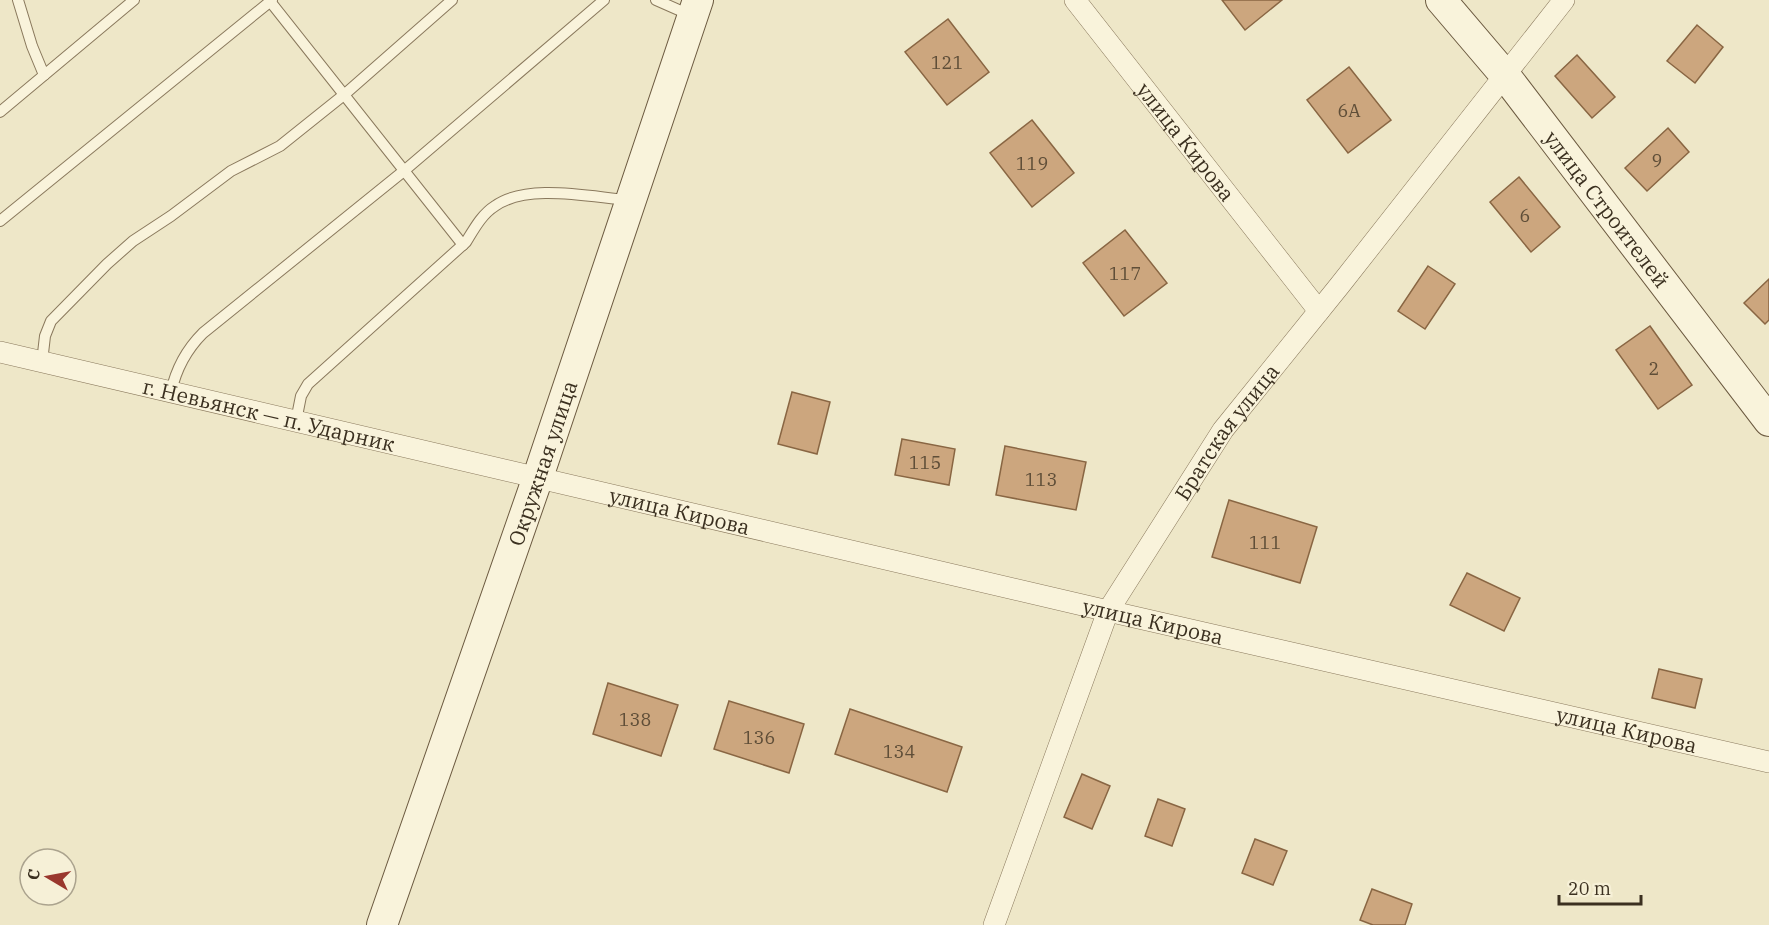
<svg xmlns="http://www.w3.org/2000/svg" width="1769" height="925" viewBox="0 0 1769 925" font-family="'IBM Plex Serif',serif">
  <rect width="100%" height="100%" fill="#eee7c8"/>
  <g fill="#cca67e" stroke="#896643" stroke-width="1.5">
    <path d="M1222,0H1282L1245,30Z"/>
    <path d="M948,19L989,72L947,105L905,52Z"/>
    <path d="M1697,25L1723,47L1695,83L1667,61Z"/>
    <path d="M1577,55L1615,97L1592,118L1555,76Z"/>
    <path d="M1349,67L1391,120L1348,153L1307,100Z"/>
    <path d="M1032,120L1074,173L1032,207L990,153Z"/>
    <path d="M1668,128L1689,152L1647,191L1625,168Z"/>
    <path d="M1519,177L1560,227L1531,252L1490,202Z"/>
    <path d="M1125,230L1167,283L1124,316L1083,263Z"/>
    <path d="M1428,266L1455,284L1425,329L1398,311Z"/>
    <path d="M1769,279V320L1765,324L1744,303Z"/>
    <path d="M1650,326L1692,385L1658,409L1616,350Z"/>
    <path d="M792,392L830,402L817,454L778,444Z"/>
    <path d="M902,439L955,449L949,485L895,475Z"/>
    <path d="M1005,446L1086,462L1076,510L996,495Z"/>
    <path d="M1229,500L1317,527L1300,583L1212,557Z"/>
    <path d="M1467,573L1520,598L1504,631L1450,605Z"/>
    <path d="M1659,669L1702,679L1695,708L1652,698Z"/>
    <path d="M608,683L678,705L661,756L593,734Z"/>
    <path d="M729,701L804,724L789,773L714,749Z"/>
    <path d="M850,709L962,747L947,792L835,754Z"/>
    <path d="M1082,774L1110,786L1092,829L1064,817Z"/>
    <path d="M1158,799L1185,809L1172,846L1145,836Z"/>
    <path d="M1255,839L1287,851L1273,885L1242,873Z"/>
    <path d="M1372,889L1412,904L1405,925H1373L1360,920Z"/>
  </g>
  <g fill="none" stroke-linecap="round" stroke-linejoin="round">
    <g stroke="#8a795d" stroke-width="12">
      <g id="lane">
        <path d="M18,0L32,46L44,75"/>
        <path d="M269,0L463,245"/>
        <path d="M656,0L690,15"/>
        <path d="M0,112L134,0"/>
        <path d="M0,221L272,0"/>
        <path d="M42,362L45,336L51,321L107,264L133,241L171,216L231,171L280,146L345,94L452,0"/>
        <path d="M171,392C176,369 186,350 203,333L405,170L604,0"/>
        <path d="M296,421L301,396L308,384L466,242C474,229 482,214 495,206C527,183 590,197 628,200"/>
      </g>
    </g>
    <g stroke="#8a795d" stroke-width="22">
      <g id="street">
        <path id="s1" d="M1075,0L1319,311"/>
        <path id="s2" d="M0,352L1108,611L1769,762"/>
        <path id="s3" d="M994,925L1108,611L1223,430L1340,285L1564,0"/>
      </g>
    </g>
    <g stroke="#6c5a40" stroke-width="32">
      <g id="secondary">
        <path id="s4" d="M1441,0L1504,74L1769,421"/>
        <path id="s5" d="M382,925L538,477L698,0"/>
      </g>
    </g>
    <use href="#lane" stroke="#f9f3db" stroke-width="10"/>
    <use href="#street" stroke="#f9f3db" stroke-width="21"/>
    <use href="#secondary" stroke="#f9f3db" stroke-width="30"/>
  </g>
  <g text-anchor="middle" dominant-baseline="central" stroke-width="6" stroke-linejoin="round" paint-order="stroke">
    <g font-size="18" fill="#5f4e38">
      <text x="947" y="62">121</text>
      <text x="1349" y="110">6А</text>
      <text x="1657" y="160">9</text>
      <text x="1032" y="163">119</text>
      <text x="1525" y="215">6</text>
      <text x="1125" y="273">117</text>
      <text x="1654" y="368">2</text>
      <text x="925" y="462">115</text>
      <text x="1041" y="479">113</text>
      <text x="1265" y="542">111</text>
      <text x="635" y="719">138</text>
      <text x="759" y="737">136</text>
      <text x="899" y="751">134</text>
    </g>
    <g font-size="21" fill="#3b3020" stroke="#f6f0d7">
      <text stroke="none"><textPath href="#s1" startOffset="180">улица Кирова</textPath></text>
      <text stroke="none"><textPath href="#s4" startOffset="267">улица Строителей</textPath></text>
      <text stroke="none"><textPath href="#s2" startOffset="276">г. Невьянск — п. Ударник</textPath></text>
      <text stroke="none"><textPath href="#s3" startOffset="549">Братская улица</textPath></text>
      <text stroke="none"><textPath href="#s5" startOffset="489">Окружная улица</textPath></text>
      <text stroke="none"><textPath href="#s2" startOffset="698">улица Кирова</textPath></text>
      <text stroke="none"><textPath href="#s2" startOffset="1184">улица Кирова</textPath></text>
      <text stroke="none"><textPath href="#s2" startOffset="1670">улица Кирова</textPath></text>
    </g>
  </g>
  <g transform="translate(48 877) rotate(280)"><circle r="28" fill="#f6f0d7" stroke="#aba38e" stroke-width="1.5"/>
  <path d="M0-4.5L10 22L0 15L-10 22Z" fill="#99372d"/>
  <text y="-9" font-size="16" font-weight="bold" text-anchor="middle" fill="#3b3020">С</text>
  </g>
  <path d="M1559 895v9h82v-9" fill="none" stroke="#3b3020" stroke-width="3"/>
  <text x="1568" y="895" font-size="18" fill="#3b3020" stroke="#f6f0d7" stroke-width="4.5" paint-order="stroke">20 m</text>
</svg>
